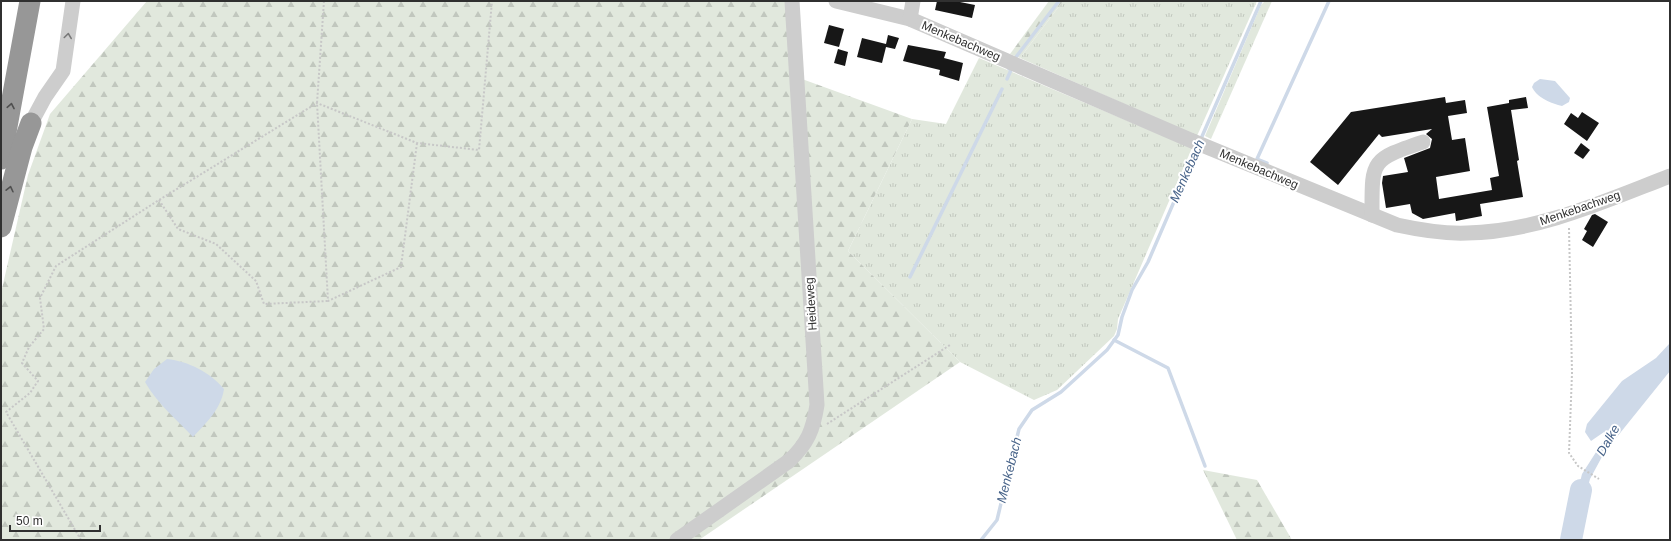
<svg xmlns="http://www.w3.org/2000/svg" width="1671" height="541" viewBox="0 0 1671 541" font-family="Arial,sans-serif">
  <defs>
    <pattern id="grass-tufts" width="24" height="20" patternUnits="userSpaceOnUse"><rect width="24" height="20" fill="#e1e8dd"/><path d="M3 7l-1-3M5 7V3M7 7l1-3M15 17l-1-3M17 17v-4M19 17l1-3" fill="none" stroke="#c1c7be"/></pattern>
    <pattern id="forest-firs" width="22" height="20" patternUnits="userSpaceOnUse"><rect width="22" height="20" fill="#e1e8dd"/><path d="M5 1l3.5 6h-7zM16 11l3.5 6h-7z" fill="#c1c7be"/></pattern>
  </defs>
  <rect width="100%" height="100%" fill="#fff"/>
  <g fill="url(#grass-tufts)">
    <path d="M1063,1H1257L1197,136L1020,58Z"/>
    <path d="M1265,1H1272L1211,139L1205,136L1261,5Z"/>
    <path d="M979,58L1192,148L1118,319L1117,329L1114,336L1057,390L1034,400L960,362L848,251L912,119L946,124Z"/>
  </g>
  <g fill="url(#forest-firs)">
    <path d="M147,1H785L791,75L912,119L848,251L960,362L699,540H1V293L28,175L50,114Z"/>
    <path d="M1049,1H1063L1020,58L1010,54Z"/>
    <path d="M1203,470L1257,480L1292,540H1237Z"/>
  </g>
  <g fill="#ced9e8">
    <path d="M1540,79L1555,81L1570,98L1569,102L1562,106C1552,104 1536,97 1532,87L1534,83Z"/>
    <path d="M1670,343V371L1604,453L1590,479L1579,520L1571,519L1582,474L1607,435L1604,432L1591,441L1585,432L1587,424L1622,381L1656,358Z"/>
    <path d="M167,359C188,361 211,373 224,389C221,409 207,422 193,437C176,419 157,403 145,382L154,369Z"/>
  </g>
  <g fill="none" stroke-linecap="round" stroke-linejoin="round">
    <g stroke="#ced9e8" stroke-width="3.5">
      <path d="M1016,57L1059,1"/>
      <path d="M1007,79L1011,70L1009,69"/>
      <path d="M1200,141L1261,1"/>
      <path d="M1267,163L1257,159L1329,1"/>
      <path d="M910,277L1002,89"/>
      <path d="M1114,340L1168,368L1205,466"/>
      <path d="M981,540L997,520L1019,429L1032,410L1061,392L1107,350L1118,335L1122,317L1132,290L1148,262L1198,146"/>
    </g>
    <path stroke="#ced9e8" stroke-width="22" d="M1571,540L1581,490"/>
  </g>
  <g fill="#171717">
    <path d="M937,1H955L975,5L972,18L935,10Z"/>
    <path d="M829,25L844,29L839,47L824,43Z"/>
    <path d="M888,35L899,38L895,49L886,47L882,63L857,57L862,38L886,44Z"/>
    <path d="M908,45L946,52L944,58L963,63L959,81L939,75L940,70L903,61Z"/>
    <path d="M838,49L848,52L845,66L834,63Z"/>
    <path d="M1445,97L1446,103L1465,100L1467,113L1448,116L1452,140L1465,138L1470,171L1436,177L1439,199L1492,190L1490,178L1499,176L1487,107L1509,103V100L1526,97L1528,108L1511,110L1519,160L1517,161L1523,197L1480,204L1482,216L1456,221L1455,213L1423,219L1412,213L1410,204L1386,208L1382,183L1383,176L1408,172L1404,158L1430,148L1432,139L1426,134L1432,129L1382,137L1379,134L1338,185L1310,162L1351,112Z"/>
    <path d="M1582,112L1599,123L1587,141L1564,124L1571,113L1578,118Z"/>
    <path d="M1581,143L1590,150L1583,159L1574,153Z"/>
    <path d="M1595,214L1608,222L1593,247L1582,240L1587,231L1584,229L1592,215Z"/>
  </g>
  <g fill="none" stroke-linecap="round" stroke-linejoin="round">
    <g stroke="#c7c7c7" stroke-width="2" stroke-dasharray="2 2" stroke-linecap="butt">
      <path d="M324,1L317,103L328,301L401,267L417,143"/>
      <path d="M159,200L178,229L216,244L256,281L264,304L328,301"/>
      <path d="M1569,228L1572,373L1569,453L1578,466L1599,479"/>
      <path d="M827,424L950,345"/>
      <path d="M81,540L6,412L30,393L38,381L22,363L29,347L44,329L40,298L56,266L159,200L317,103L417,143L479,150L492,1"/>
    </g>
    <g stroke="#cdcdcd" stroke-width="15">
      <path d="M836,1L910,19L1190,140L1397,225C1420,230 1443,234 1467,233C1537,232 1605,201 1670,176"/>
      <path d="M910,19L913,1"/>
      <path d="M31,123L45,97L63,71L73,1"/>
      <path d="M1372,215C1372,160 1370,160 1423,142"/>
      <path d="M677,540L789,461C808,443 813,430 817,405L792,1"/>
    </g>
    <g stroke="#979797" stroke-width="21">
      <path d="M1,159L30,1"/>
      <path d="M1,227L22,147L31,123"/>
    </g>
  </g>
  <defs><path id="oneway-chevron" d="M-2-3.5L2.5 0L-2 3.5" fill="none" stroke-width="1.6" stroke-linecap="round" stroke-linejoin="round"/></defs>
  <use stroke="#777" href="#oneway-chevron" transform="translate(68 36) rotate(-82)"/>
  <g stroke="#4f4f4f">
    <use href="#oneway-chevron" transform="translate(11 106) rotate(-79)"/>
    <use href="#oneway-chevron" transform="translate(10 189) rotate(-77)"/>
  </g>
  <g text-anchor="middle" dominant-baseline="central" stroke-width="4" stroke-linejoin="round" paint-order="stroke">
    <g font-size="12" fill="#303030" stroke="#fff">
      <text transform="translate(961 41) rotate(23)">Menkebachweg</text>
      <text transform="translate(1259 169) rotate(23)">Menkebachweg</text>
      <text transform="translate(1580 208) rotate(-19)">Menkebachweg</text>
      <text transform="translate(811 304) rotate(-94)">Heideweg</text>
    </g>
    <g font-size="13" font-style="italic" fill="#476389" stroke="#fff">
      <text transform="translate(1187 171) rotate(-66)">Menkebach</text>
      <text transform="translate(1608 440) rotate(-60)">Dalke</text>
      <text transform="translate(1009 470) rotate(-76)">Menkebach</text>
    </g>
  </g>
  <rect width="1671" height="541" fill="none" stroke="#303030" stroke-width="4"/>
  <path d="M10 525v6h90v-6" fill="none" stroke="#303030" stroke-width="2"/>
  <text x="16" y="525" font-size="12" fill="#303030" stroke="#ffffff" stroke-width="3" paint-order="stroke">50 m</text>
</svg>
